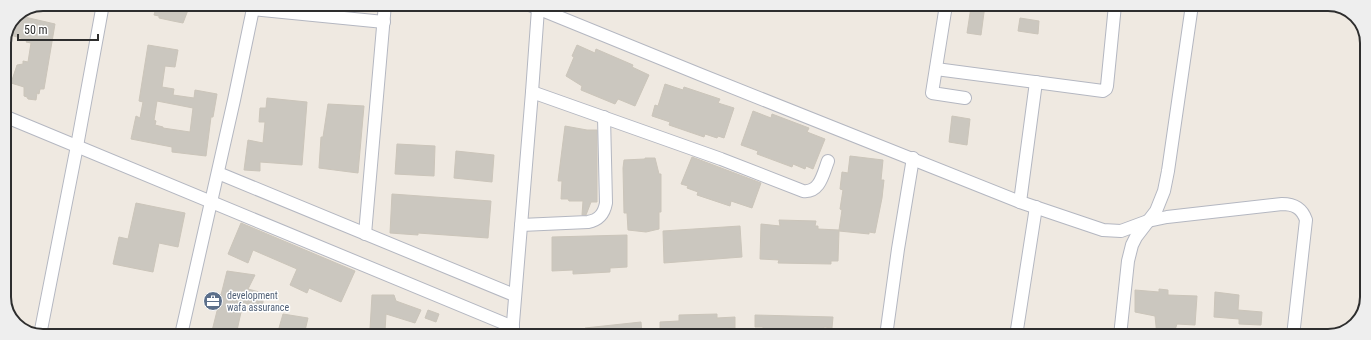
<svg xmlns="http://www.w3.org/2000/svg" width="1371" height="340" viewBox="0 0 1371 340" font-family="'Roboto Condensed',sans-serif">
  <rect width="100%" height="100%" fill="#efe9e1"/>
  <g fill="#cbc7bf" stroke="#cbc5ba" fill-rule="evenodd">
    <path d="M157,4H185V8L188,10L183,23L173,21L159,18V16L154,15Z"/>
    <path d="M977,5H985L981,35L967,33L971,7L976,8Z"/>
    <path d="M16,15L55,24L44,89H40L39,94L37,93L36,100L28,99L27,97L24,96V87L11,83L17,65L23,64V61L28,62L31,43L26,42L27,40L7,34Z"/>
    <path d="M1020,18L1039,21L1038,34L1018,31Z"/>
    <path d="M148,45L178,50L175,67L165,66L162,87L174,89L173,95L194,98L195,90L217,94L213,117H211L206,156L172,152V147L131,139L136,116L140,118L143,102L139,101ZM157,101L193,108L190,132L163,128V127L155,125L156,121L154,120Z"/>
    <path d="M577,45L595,53L596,49L633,65L632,67L649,75L635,106L618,99L615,104L581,90L582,86L566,76L574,57L572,56Z"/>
    <path d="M665,84L683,90L684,87L720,99L718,103L734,108L724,138L718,136L717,138L705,134L704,137L669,125L670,122L652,116L655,105L658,106Z"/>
    <path d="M267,98L307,102L302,165L260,162V171L244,170L248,140L263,143L265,122H259L260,108H266Z"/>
    <path d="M328,104L364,106L358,173L319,168L321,137H323Z"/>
    <path d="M753,111L771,118L772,114L809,128L807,132L825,139L813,169L806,166L805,169L793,164L792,167L757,154L758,151L741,145Z"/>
    <path d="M952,116L970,119L967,145L949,142Z"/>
    <path d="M565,126L587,130H597V202H591L586,215H582L583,201H569L568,199H561L562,181H558Z"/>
    <path d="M397,144L435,146L434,176L395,174Z"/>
    <path d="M456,151L494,155L492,182L454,178Z"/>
    <path d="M850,156L883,160L881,180H884L882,198L875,233L869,232V234L839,231L838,261H831V264L778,263L779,260L760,259L761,224L780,226L779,220L816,221L815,226H818V229L839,230L842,210L840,209L843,190L840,189L842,172L848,173Z"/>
    <path d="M692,157L761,183L752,208L731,201L730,206L697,195L698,192L687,188L688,186L681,184Z"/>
    <path d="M645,158H655L659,174H661V212H659V229L646,232L628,230L627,213H624L623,168L624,160L645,159Z"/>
    <path d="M392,194L491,201L488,238L418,233V235L390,233Z"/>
    <path d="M136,203L185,213L178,247L159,243L153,272L113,264L119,237L128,239Z"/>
    <path d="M241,223L355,271L341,302L309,288L307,293L290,285L297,269L253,250L248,263L228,254Z"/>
    <path d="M740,226L742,257L664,263L663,231Z"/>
    <path d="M627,235V267L610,268V272L573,274V270L552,271V237Z"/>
    <path d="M227,271L255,275L248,289L263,293V307L243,303L236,335H211Z"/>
    <path d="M1159,289L1168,290V295L1197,296L1195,325L1177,324L1173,336H1157L1155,316L1135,312V290L1159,292Z"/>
    <path d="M1215,292L1239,295L1238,310L1262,312L1261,325L1239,324V319L1214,317Z"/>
    <path d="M372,295H394L396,301L421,310L415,323L386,314L385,331L370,329Z"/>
    <path d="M428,310L439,314L436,322L425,318Z"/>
    <path d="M283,314L308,318L304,335H277Z"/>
    <path d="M717,314V318L735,317V328H728V336H668V332L660,333V322L679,321V315Z"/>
    <path d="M755,315L833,317L832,328L824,327L823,336H763V327H755Z"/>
    <path d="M641,322L642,334L634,336H585V328Z"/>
  </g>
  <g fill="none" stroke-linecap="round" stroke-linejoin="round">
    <g stroke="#b4b7c1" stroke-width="14">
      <g id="minor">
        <path d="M527,4L699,74L1020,202L1103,230L1121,231L1148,221L1167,217L1282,204C1294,204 1302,208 1306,220L1293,336"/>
        <path d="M946,5L932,93L965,98"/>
        <path d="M253,9L384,22"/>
        <path d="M936,69L1103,91L1106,89L1107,86L1115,5"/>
        <path d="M532,92L721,159L803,191C820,193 823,174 828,161"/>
        <path d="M4,116L513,327"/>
        <path d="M218,173L514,295"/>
        <path d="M1020,202L1036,82"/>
        <path d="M521,225L588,222C599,220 604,214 606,203L604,117"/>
        <path d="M365,234L385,4"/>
        <path d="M40,335L77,146L103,4"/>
        <path d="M181,335L234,100L254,4"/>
        <path d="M512,335L532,92L538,9"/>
        <path d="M886,336L898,249L913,158"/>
        <path d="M1016,336L1036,207"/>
        <path d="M1120,336L1128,261L1132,245L1136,237L1156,211L1164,191L1168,171L1192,5"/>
      </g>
    </g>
    <use href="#minor" stroke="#fff" stroke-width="12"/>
  </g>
  <defs>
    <g id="office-disc" transform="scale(1)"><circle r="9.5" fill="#5c6f8a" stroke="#fff"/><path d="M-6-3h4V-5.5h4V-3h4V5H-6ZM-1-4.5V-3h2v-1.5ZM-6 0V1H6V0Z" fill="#fff"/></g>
  </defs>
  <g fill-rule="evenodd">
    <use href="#office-disc" x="213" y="301"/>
  </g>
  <g text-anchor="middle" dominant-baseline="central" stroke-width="3" stroke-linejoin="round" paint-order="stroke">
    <g font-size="10" fill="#4e5e75" stroke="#fff" text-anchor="start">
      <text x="227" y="295">development<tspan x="227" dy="12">wafa assurance</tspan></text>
    </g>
  </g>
  <path d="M0 0H1371V340H0ZM43 11H1328A32 32 0 0 1 1360 43V297A32 32 0 0 1 1328 329H43A32 32 0 0 1 11 297V43A32 32 0 0 1 43 11Z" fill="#eee" fill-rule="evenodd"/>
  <path fill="none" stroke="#2e2e2e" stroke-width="2" d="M43 11H1328A32 32 0 0 1 1360 43V297A32 32 0 0 1 1328 329H43A32 32 0 0 1 11 297V43A32 32 0 0 1 43 11Z"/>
  <path d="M18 34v6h80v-6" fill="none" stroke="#2e2e2e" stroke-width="2"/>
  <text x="24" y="34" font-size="12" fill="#2e2e2e" stroke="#ffffff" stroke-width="3" paint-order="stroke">50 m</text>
</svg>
